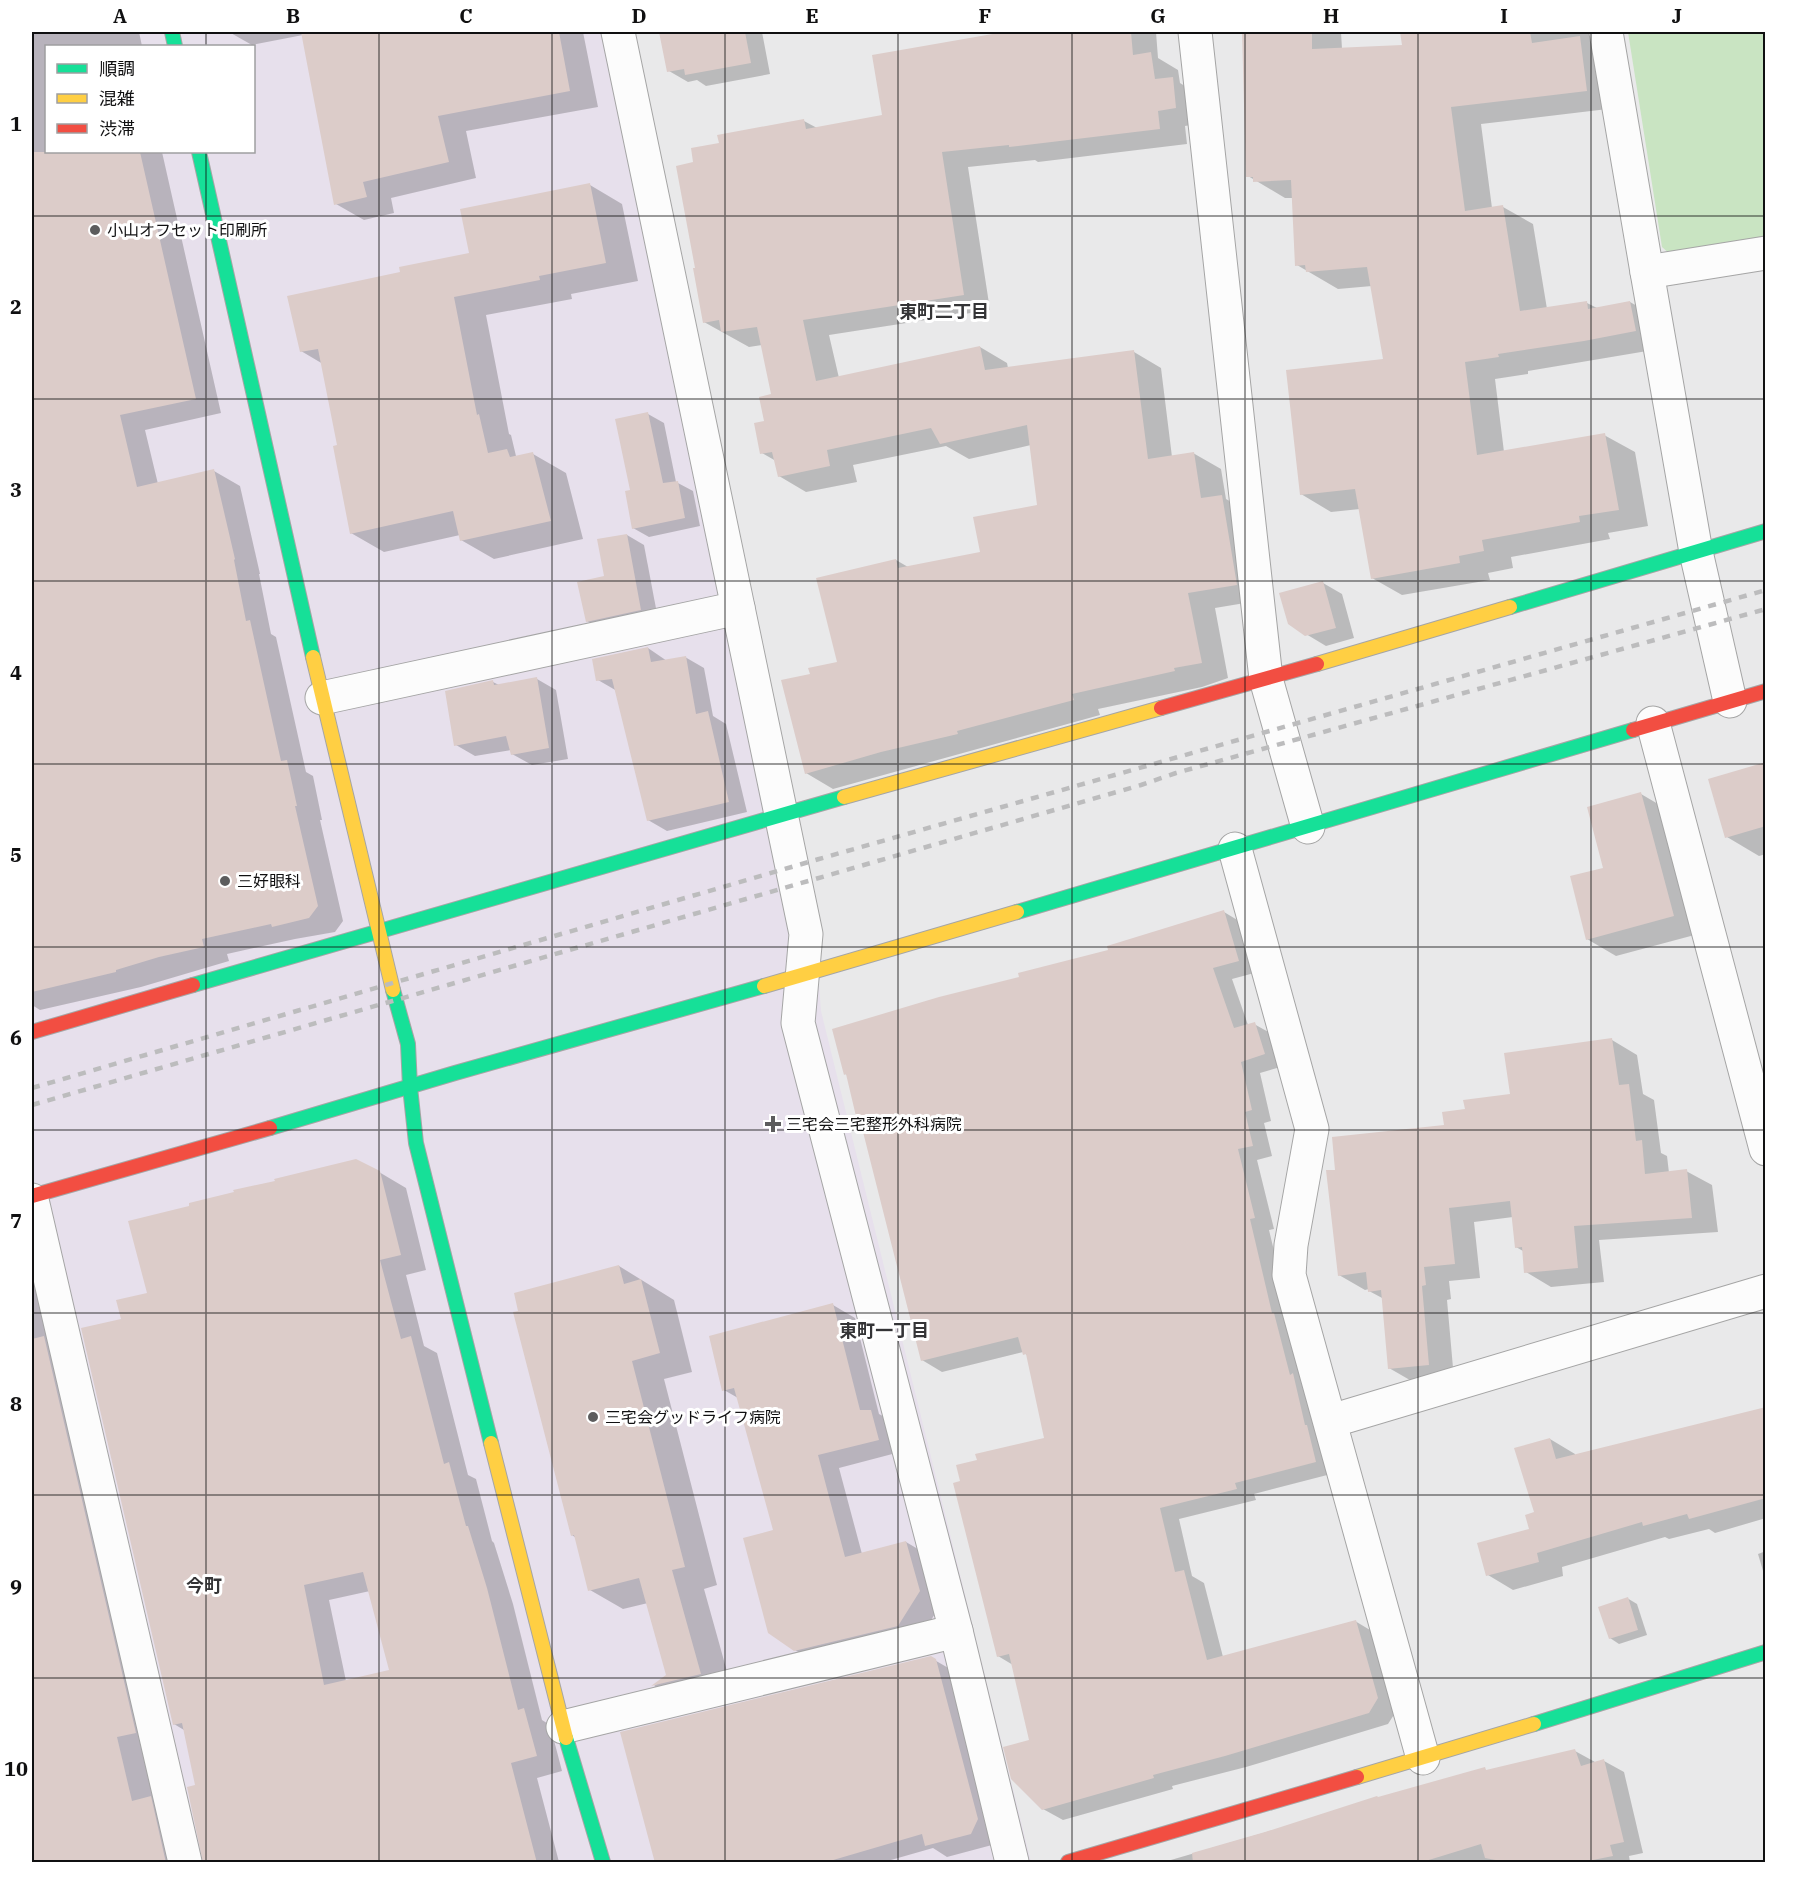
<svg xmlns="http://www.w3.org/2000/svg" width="1797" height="1894" viewBox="0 0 1797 1894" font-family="'IBM Plex Serif','Noto Sans JP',serif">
  <rect width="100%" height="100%" fill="#e9e9ea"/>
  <path fill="#e7e0ec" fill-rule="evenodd" d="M32,32H611L816,944L821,1011L1031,1862H32ZM46,46H254V152H46Z"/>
  <path fill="#c9e4c2" d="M1628,32H1765V238L1671,255L1662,247Z"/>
  <g fill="#0003" fill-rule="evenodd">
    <path d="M32,32H139L142,46H46V152H162L221,413L145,430L158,484L214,471L240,486L260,574H259L271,634L276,637L306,772L313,776L322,820H320L343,921L335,932L295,939L227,954L229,961L141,987L40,1010L32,1005Z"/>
    <path d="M229,32H583L598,107L466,131L476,178L391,198L394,213L364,220L336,204L303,35L252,45Z"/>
    <path d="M661,32H762L770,74L706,86L697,80L688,82L669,71Z"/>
    <path d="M1012,32H1156L1158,58L1178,70L1180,83L1199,95L1203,123L1185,126L1187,144L1038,162L1035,160L968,167L990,310L829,335L839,378L980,347L1007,363L1008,368L1134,352L1161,368L1172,457L1193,453L1221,469L1226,499L1249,512L1263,600L1215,608L1228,678L1202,687L1098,709L1100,715L833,789L806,773L812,675L839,663L896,560L908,567L982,553L1039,506L1031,445L969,459L946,446L853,465L857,482L806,492L779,476L776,461L762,453L766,422L773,395L762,345L749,347L704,322L697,269L695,163L721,144L804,121L817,128L883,116L873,56Z"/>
    <path d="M1243,32H1341L1342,49L1404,47L1402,32H1602L1616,108L1481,124L1492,208L1503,207L1533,224L1547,309L1587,303L1597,308L1630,302L1660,319L1665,348L1528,371V374L1495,379L1504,452L1604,435L1635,452L1648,526L1608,533L1610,539L1511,557L1513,568L1488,573L1490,580L1402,595L1372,578L1360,509L1331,512L1301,494L1385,361L1372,286L1338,289L1297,265L1294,198H1285L1248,176Z"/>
    <path d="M590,185L622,204L638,281L571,294L572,299L486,315L509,434L511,435L516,456L518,457L533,454L566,473L583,539L494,559L461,540L460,535L384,552L351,533L339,446L323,364L301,351L402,273L471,254Z"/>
    <path d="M648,414L664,423L676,482L693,491L700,526L649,537L633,528L631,491Z"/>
    <path d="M627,535L644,545L658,619L604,631L587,621L606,577Z"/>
    <path d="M1323,583L1342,594L1354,638L1326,646L1306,634Z"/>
    <path d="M648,648L667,661L685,657L704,668L713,716L726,724L747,812L667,831L648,820L617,691L598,680Z"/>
    <path d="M537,679L556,690L568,759L532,765L512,754L511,750L475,756L456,745L493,682L499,685Z"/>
    <path d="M1766,764V854L1759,856L1727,837Z"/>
    <path d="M1641,794L1670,811L1702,933L1616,956L1587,939L1605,869Z"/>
    <path d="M1224,912L1244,924L1258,972L1232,979L1248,1025L1254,1024L1274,1035L1284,1066L1260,1073L1271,1121L1264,1123L1272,1156L1257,1160L1274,1229L1269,1230L1292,1325L1335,1473L1254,1494L1256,1500L1179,1519L1192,1576L1204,1583L1223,1657L1355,1621L1375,1633L1397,1710L1388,1724L1246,1767L1172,1786L1173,1789L1063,1820L1043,1809L1031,1741L1013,1665L998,1656L962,1482L1046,1439L1028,1356L1023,1352L942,1372L922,1360L864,1130L861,1128L848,1075L845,1074L1021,978L1110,951Z"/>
    <path d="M1612,1040L1637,1055L1643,1094L1654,1100L1661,1153L1667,1156L1669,1173L1686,1171L1712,1185L1718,1232L1599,1240L1604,1282L1551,1287L1526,1272L1523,1251L1516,1247L1513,1217L1474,1222L1480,1278L1449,1281L1451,1299L1447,1300L1454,1379L1415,1383L1389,1368L1384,1299L1369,1291V1289L1365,1290L1339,1275L1337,1171L1446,1127L1466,1110L1511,1095Z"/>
    <path d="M379,1172L406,1188L426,1270L406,1275L424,1346L437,1353L468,1475L476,1479L492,1541L494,1543L513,1604L542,1720L550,1725L562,1771L537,1778L559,1862H205L197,1786L184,1730L174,1724L122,1320L149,1294ZM370,1591L391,1671L346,1681L329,1600Z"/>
    <path d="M619,1266L674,1300L692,1372L664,1379L717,1585L704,1589L733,1693L686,1704L654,1686L668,1676L648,1603L623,1609L590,1590L576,1538L572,1535Z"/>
    <path d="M32,1268L162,1748L143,1752L154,1800L188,1862H32Z"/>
    <path d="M833,1305L855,1318L879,1414L892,1421L900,1452L839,1468L862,1554L906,1542L928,1555L941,1604L920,1638L818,1663L795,1650L775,1531L738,1398L724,1390Z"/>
    <path d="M1766,1409V1518L1715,1533L1709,1529L1669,1539L1665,1537L1562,1567L1563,1576L1513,1590L1488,1575L1531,1530L1536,1513L1550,1439L1575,1454V1456Z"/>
    <path d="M1766,1551V1581L1758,1554Z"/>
    <path d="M1627,1598L1637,1604L1647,1635L1619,1644L1610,1638Z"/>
    <path d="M931,1658L957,1673L992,1845L947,1857L933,1848L884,1862H657Z"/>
    <path d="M1575,1751L1595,1762L1604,1761L1624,1772L1643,1853L1629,1856L1630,1862H1164L1484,1769L1488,1771Z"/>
  </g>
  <g fill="#dcccc9" fill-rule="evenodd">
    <path d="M301,32H559L570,91L438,116L449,162L363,182L367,197L334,205Z"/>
    <path d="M659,32H745L751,63L685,75L684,69L667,72Z"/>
    <path d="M1004,32H1131L1133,55L1151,52L1155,79L1173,77L1176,108L1158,111L1160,129L1009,147V145L942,152L964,295L803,320L816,381L980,346L985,370L1134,350L1148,459L1194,452L1201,498L1222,495L1237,585L1188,593L1202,663L1174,668L1175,671L1072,694L1074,700L957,731L958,734L881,752L805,774L781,680L810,674L808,668L837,662L816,578L896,559L898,568L980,552L973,517L1037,505L1027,425L940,444L931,428L827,450L830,466L778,477L772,452L760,454L754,423L764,421L759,397L771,394L757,327L721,332L719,320L703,323L693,268H695L676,166L693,162L691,148L719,143L717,135L804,119L806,129L882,115L872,55Z"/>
    <path d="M1242,32H1312V49L1402,45L1400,32H1530L1532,43L1580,36L1587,91L1451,107L1465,211L1503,205L1520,311L1587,301L1588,309L1630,301L1636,331L1584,341L1498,354L1499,357L1465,362L1477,455L1605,433L1619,510L1579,516L1580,522L1482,540L1484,551L1459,556L1460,563L1371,579L1355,489L1300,495L1286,370L1383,359L1367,267L1306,272L1305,265L1295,266L1291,180L1253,182V177H1246Z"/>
    <path d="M32,152H140L196,399L120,415L137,487L214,469L235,559L234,560L246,621L250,620L281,761L287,760L297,806H295L318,906L309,918L272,927L271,924L202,939L204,947L159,957L116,970V972L32,992Z"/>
    <path d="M590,183L606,263L539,276L540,280L454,297L477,415L479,414L488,453L507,449L510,457L533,452L551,521L460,541L453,511L350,534L333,446L337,445L318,349L300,352L287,296L400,272L399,267L469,253L460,209Z"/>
    <path d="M648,412L663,483L678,481L685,518L632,529L625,491L630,490L615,419Z"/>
    <path d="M627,534L641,610L586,622L577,582L604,576L597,539Z"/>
    <path d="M1323,581L1336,628L1305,636L1288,624L1279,593Z"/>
    <path d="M648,647L651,662L686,656L696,714L708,711L729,802L647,821L612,679L596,681L592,659Z"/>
    <path d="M537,677L549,748L511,755L506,736L454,746L445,691L493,680L494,685Z"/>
    <path d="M1766,762V826L1725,838L1708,779Z"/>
    <path d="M1641,792L1674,916L1586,940L1570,876L1603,868L1587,807Z"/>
    <path d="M1224,910L1239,961L1213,968L1234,1028L1255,1022L1265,1054L1241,1062L1252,1110L1245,1112L1253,1146L1238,1149L1255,1218L1250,1219L1272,1313H1274L1290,1375L1293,1373L1305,1425H1307L1316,1462L1235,1483L1237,1489L1160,1508L1175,1572L1184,1570L1207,1660L1356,1620L1378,1698L1369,1713L1225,1756L1153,1775L1154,1778L1042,1810L1011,1779L1003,1747L1029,1740L1009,1654L997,1657L953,1483L960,1481L956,1465L977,1460L975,1454L1044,1438L1026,1354L1023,1355L1018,1337L921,1361L862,1128L859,1129L846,1074L844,1075L832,1029L939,997L1019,977L1018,973L1108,950L1107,946Z"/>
    <path d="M1612,1038L1619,1085L1629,1084L1636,1141L1642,1140L1645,1174L1687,1169L1692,1218L1574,1226L1578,1268L1524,1273L1522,1247L1515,1248L1510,1201L1449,1208L1455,1264L1424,1267L1426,1285L1422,1286L1429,1365L1388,1369L1381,1290L1368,1292L1366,1272L1338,1276L1326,1170H1335L1332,1137L1444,1125L1442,1112L1465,1109L1463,1100L1510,1094L1504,1053Z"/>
    <path d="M356,1159L380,1171L401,1255L380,1260L401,1339L411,1336L444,1464L449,1462L466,1526H468L487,1588L518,1710L524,1708L537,1756L511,1763L537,1863H203L187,1787L195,1785L182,1723L173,1725L81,1328L121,1319L116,1300L147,1293L128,1221L189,1206V1203L234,1192L233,1190L275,1181L274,1179ZM363,1572L389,1670L324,1685L304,1585Z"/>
    <path d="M619,1265L624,1284L641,1279L660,1353L632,1361L685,1567L672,1570L701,1674L651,1686L666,1675L639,1578L588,1591L574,1535L571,1536L513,1312L518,1311L514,1293Z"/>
    <path d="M833,1303L860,1410H871L879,1440L818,1455L845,1557L906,1541L920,1591L898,1626L794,1651L768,1633L743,1538L773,1530L734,1388L722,1391L709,1336Z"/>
    <path d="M44,1336L136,1733L117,1737L132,1801L151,1796L166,1863H32V1339Z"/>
    <path d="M1766,1407V1498L1689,1519L1687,1514L1643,1526L1642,1522L1537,1553L1539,1562L1486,1576L1477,1543L1529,1529L1525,1515L1534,1512L1514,1448L1550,1438L1556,1459Z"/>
    <path d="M1628,1597L1638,1630L1609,1639L1598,1607Z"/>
    <path d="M931,1656L936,1659L978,1819L971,1834L925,1846L922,1834L823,1863H655L620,1732Z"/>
    <path d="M1575,1749L1581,1766L1604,1759L1624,1842L1610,1845L1613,1856L1578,1863H1511L1485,1858L1481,1844L1419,1863H1193L1192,1853L1265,1832L1377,1796L1378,1797L1485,1767L1486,1770Z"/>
  </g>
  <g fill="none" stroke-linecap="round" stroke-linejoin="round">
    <g stroke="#a5a5a5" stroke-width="35">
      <g id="street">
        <path d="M618,32L806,934L798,1023L956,1631L1012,1862"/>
        <path d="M1195,32L1266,679L1308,827"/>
        <path d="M1606,32L1647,272L1696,552L1730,701"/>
        <path d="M1647,272L1766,253"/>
        <path d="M322,698L738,608"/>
        <path d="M1653,723L1766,1149"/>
        <path d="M1235,849L1312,1129L1291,1245L1289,1275L1423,1758"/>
        <path d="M32,1200L185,1862"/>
        <path d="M1331,1421L1766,1291"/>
        <path d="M563,1727L956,1631"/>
      </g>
    </g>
    <g stroke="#a5a5a5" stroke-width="16">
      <g id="fast">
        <path d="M172,32L175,46"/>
        <path d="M199,152L313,657"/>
        <path d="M1510,607L1766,531"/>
        <path d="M1017,912L1633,730"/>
        <path d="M193,985L844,797"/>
        <path d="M393,990L408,1044L410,1087L416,1143L491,1443"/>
        <path d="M270,1128L455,1073L764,986"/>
        <path d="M1534,1724L1766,1652"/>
        <path d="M566,1738L603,1862"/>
      </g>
    </g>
    <g stroke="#a5a5a5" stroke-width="16">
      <g id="slow">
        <path d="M313,657L393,990"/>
        <path d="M1317,664L1510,607"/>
        <path d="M844,797L1161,708"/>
        <path d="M764,986L1017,912"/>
        <path d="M491,1443L566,1738"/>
        <path d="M1357,1777L1534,1724"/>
      </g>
    </g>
    <g stroke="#a5a5a5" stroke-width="16">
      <g id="jam">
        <path d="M1161,708L1317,664"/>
        <path d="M1633,730L1766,691"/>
        <path d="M32,1032L193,985"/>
        <path d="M32,1196L270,1128"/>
        <path d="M1068,1862L1357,1777"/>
      </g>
    </g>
    <use href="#street" stroke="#fcfcfc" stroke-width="33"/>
    <use href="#fast" stroke="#16e098" stroke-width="14"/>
    <use href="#slow" stroke="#ffcf43" stroke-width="14"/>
    <use href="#jam" stroke="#f24e42" stroke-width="14"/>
    <g stroke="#bcbcbd" stroke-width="4.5" stroke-dasharray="8 8" stroke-linecap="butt">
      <path d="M32,1088L819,859L1766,590"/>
      <path d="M32,1105L1141,785L1176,773L1766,609"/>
    </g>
  </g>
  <path fill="none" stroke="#101011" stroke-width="1.5" stroke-opacity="0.55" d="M206,32V46M379,32V1862M552,32V1862M725,32V1862M898,32V1862M1072,32V1862M1245,32V1862M1418,32V1862M1591,32V1862M206,152V1862M32,216H1766M32,399H1766M32,581H1766M32,764H1766M32,947H1766M32,1130H1766M32,1313H1766M32,1495H1766M32,1678H1766"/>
  <g fill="#5c5c5d" stroke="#fff" stroke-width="2">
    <circle cx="95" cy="230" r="6"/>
    <circle cx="225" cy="881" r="6"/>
    <path d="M770 1115h6v6h6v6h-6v6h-6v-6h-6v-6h6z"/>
    <circle cx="593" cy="1417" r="6"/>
  </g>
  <g text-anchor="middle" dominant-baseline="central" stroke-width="6" stroke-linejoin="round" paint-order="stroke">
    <g font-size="16" fill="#101011" stroke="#fff" text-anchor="start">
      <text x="107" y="230">小山オフセット印刷所</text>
      <text x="237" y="881">三好眼科</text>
      <text x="786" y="1124">三宅会三宅整形外科病院</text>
      <text x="605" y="1417">三宅会グッドライフ病院</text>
    </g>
    <g font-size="18" font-weight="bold" fill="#343436" stroke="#fff">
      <text x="944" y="311">東町二丁目</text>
      <text x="884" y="1330">東町一丁目</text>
      <text x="204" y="1585">今町</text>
    </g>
  </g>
  <rect width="1797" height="1894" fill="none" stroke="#ffffff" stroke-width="66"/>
  <rect x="45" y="45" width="210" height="108" fill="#ffffff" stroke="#9f9fa0" stroke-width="1.5"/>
  <rect x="57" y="64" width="30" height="9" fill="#16e098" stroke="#9f9fa0" stroke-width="1.5"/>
  <text x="99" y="75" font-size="18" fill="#101011">順調</text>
  <rect x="57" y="94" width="30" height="9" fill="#ffcf43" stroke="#9f9fa0" stroke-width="1.5"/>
  <text x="99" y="105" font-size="18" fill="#101011">混雑</text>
  <rect x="57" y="124" width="30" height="9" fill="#f24e42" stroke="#9f9fa0" stroke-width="1.5"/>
  <text x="99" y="135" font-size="18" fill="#101011">渋滞</text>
  <rect x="33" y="33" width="1731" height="1828" fill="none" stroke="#101011" stroke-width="2"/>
  <g font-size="20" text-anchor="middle" font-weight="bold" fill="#101011">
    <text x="120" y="23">A</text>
    <text x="293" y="23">B</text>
    <text x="466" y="23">C</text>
    <text x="639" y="23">D</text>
    <text x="812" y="23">E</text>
    <text x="985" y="23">F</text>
    <text x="1158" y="23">G</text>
    <text x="1331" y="23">H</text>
    <text x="1504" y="23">I</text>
    <text x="1677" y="23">J</text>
    <text x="16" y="131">1</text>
    <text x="16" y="314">2</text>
    <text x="16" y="497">3</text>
    <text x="16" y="680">4</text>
    <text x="16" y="862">5</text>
    <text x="16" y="1045">6</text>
    <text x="16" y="1228">7</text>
    <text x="16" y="1411">8</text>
    <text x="16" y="1594">9</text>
    <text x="16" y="1776">10</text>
  </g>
</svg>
